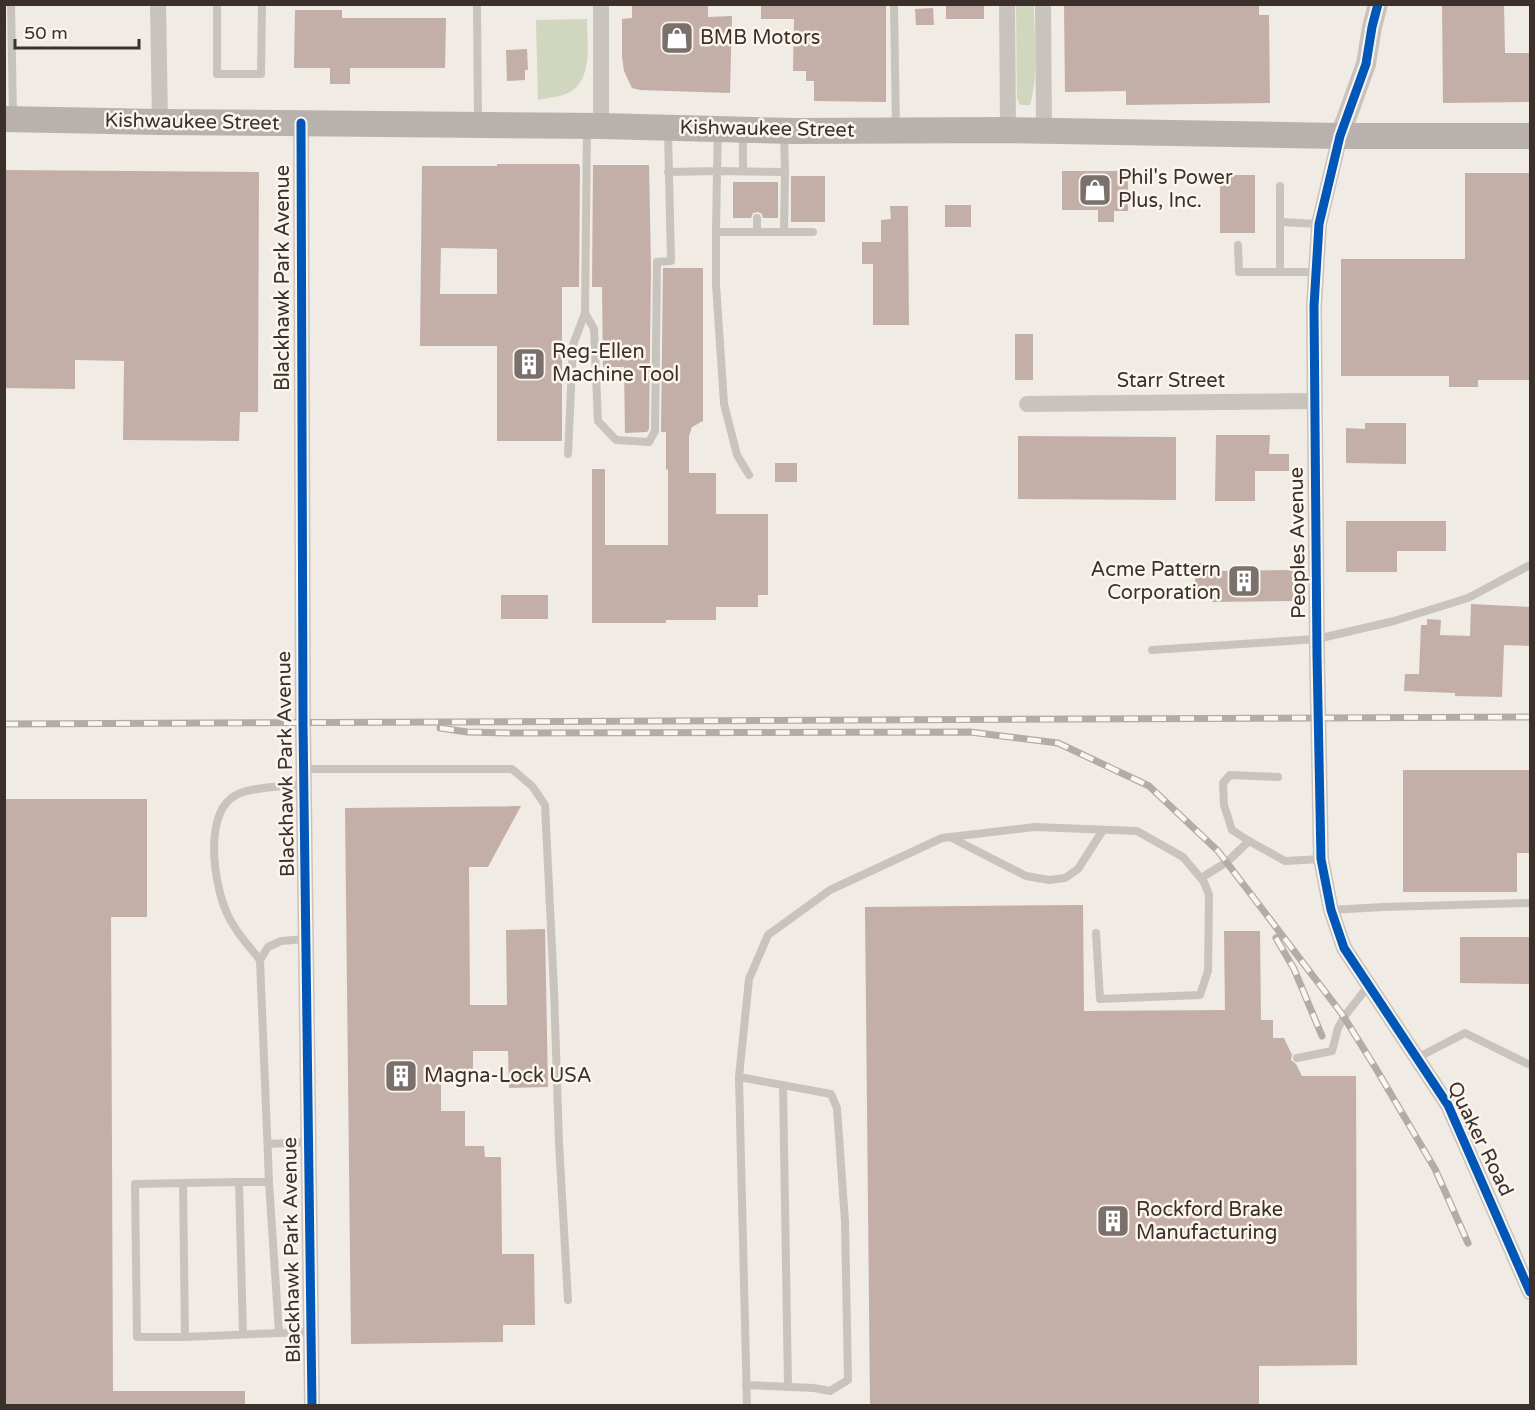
<svg xmlns="http://www.w3.org/2000/svg" width="1535" height="1410" viewBox="0 0 1535 1410" font-family="'Varela Round',sans-serif">
  <rect width="100%" height="100%" fill="#f0ebe5"/>
  <g fill="#d1d6bf">
    <path d="M1016,5H1034C1034,34 1039,77 1030,105H1020L1017,99Z"/>
    <path d="M587,19C587,43 594,83 566,94C558,97 547,98 538,100L536,20Z"/>
  </g>
  <g fill="#c3afa7" fill-rule="evenodd">
    <path d="M632,4H708V17L732,16L730,93L640,90L632,88L624,71L622,57V19L632,18Z"/>
    <path d="M761,4H886V102L814,101V81H806V71H793L794,19H761Z"/>
    <rect x="946" y="4" width="38" height="15"/>
    <path d="M1064,4H1259V15H1269L1270,103L1126,105V91L1065,92Z"/>
    <path d="M1442,4H1504L1505,53H1530V102L1443,103Z"/>
    <path d="M933,8L934,25H916L915,9Z"/>
    <path d="M295,10H342V18H446L445,68H350V84H330V68H294Z"/>
    <path d="M527,49L528,70H525V80L507,81L506,50Z"/>
    <path d="M497,164H579V166H580L579,287H562V441H497V346H420L422,166H497ZM441,248L497,249V294H440Z"/>
    <path d="M593,165H649L651,268L649,429L647,432L625,433L624,367H603L602,287H592Z"/>
    <path d="M4,170L259,172L258,412H240L239,441L123,440L124,361L75,360V389L4,388Z"/>
    <path d="M1062,171H1128V211H1114V222H1098V210H1062Z"/>
    <path d="M1465,173H1530V380H1478V387H1449V376H1341V259H1465Z"/>
    <rect x="1220" y="175" width="35" height="58"/>
    <rect x="791" y="176" width="34" height="46"/>
    <path d="M733,182H778V218H763L762,214L758,212L753,213L751,218H733Z"/>
    <rect x="945" y="205" width="26" height="22"/>
    <path d="M890,206H908L909,325H873V264H862V242H881V220L891,219Z"/>
    <path d="M663,268H703V421L692,427L689,436V473H716V514H768V595H758V607H716V620H666V623H592V469H605V545H668V469L666,470V432H661Z"/>
    <rect x="1015" y="334" width="18" height="46"/>
    <path d="M1365,423H1406V464L1346,463V428L1365,429Z"/>
    <path d="M1216,435H1270L1269,454H1289V471H1255V501H1215Z"/>
    <path d="M1018,436L1176,437V500L1018,499Z"/>
    <rect x="775" y="463" width="22" height="19"/>
    <path d="M1346,521H1446V551H1397V572H1346Z"/>
    <path d="M1195,563H1213V571L1293,570V601L1212,602V591H1195Z"/>
    <rect x="501" y="595" width="47" height="24"/>
    <path d="M1471,604L1530,607V646L1504,645L1502,697L1455,696V693L1404,691L1405,674H1419L1421,625H1427V619L1441,620L1440,635L1470,636Z"/>
    <path d="M1403,770H1530V853H1517V892H1403Z"/>
    <path d="M4,799H147V917H111L113,1391H245V1406H4Z"/>
    <path d="M521,806L488,867H469L470,1005H507L506,930L545,929L548,1087L509,1088L508,1051H473V1072L457,1073L453,1080H441V1111H465V1146H484L485,1157H501L502,1254H534L535,1325H503V1342L351,1344L345,808Z"/>
    <path d="M1083,905L1084,1011L1225,1010L1224,931H1260L1261,1020H1273V1038H1284L1292,1055L1291,1060L1296,1064L1302,1076H1356L1357,1365L1259,1366V1406H870L865,907Z"/>
    <path d="M1460,937H1530V984L1460,983Z"/>
  </g>
  <g fill="none" stroke-linecap="round" stroke-linejoin="round">
    <g stroke="#c9c3be" stroke-width="8">
      <path d="M11,4L13,116"/>
      <path d="M217,4V74H261L262,4"/>
      <path d="M477,4L478,121"/>
      <path d="M894,4L896,127"/>
      <path d="M784,134L785,172L784,232H716L717,171L785,172"/>
      <path d="M743,171V133"/>
      <path d="M668,172L717,171L718,133"/>
      <path d="M1280,186V272H1316"/>
      <path d="M757,218V232"/>
      <path d="M1280,222L1319,224"/>
      <path d="M716,232V284L724,404L737,455L749,475"/>
      <path d="M784,232H813"/>
      <path d="M1238,245L1239,272H1280"/>
      <path d="M585,313L594,329L598,421L616,440L649,442L655,431L657,262L671,261L668,130"/>
      <path d="M568,454L573,345L585,313L587,129"/>
      <path d="M1152,650L1317,639L1394,621L1468,598L1530,565"/>
      <path d="M304,769H512L532,786L545,805L554,990L559,1143L568,1300"/>
      <path d="M950,837L1026,876L1049,880L1065,878L1078,869L1103,830"/>
      <path d="M1249,841L1232,830L1224,805L1223,783L1230,775L1278,777"/>
      <path d="M1201,878L1227,862L1249,841L1285,861L1321,859"/>
      <path d="M1331,910L1383,907L1530,903"/>
      <path d="M306,939L281,941L268,947L260,960L269,1182L279,1333L311,1332"/>
      <path d="M260,960C248,945 234,930 226,911C214,883 203,813 236,795C251,787 286,786 304,785"/>
      <path d="M1297,1058L1332,1051L1338,1028L1344,1017L1369,985"/>
      <path d="M1417,1058L1465,1033L1530,1065"/>
      <path d="M739,1077L831,1094L837,1108L845,1222L848,1380L830,1391L814,1388L746,1385"/>
      <path d="M783,1085L788,1387"/>
      <path d="M268,1144L309,1142"/>
      <path d="M239,1182H269"/>
      <path d="M183,1183L239,1182L243,1334"/>
      <path d="M185,1337H137L135,1184L183,1183L185,1337L279,1333"/>
      <path d="M747,1406L739,1077L749,979L768,935L830,890L942,838L1035,827L1137,831L1183,857L1204,882L1209,895L1208,971L1200,995L1100,999L1096,933"/>
    </g>
    <g stroke="#c9c3be" stroke-width="16">
      <path d="M158,4L160,122"/>
      <path d="M1007,4L1008,130"/>
      <path d="M1043,4L1044,131"/>
      <path d="M301,123L303,724L312,1406"/>
      <path d="M601,126V4"/>
      <path d="M1340,136L1319,224L1314,306L1317,656L1321,859L1331,910L1344,948L1448,1105L1530,1292"/>
      <path d="M1027,404L1315,401"/>
    </g>
    <path stroke="#c9c3be" stroke-width="20" d="M1340,136L1366,64L1372,27L1378,4"/>
    <path stroke="#b8b1ad" stroke-width="26" d="M4,119L160,122L601,126L794,131L1008,130L1340,136H1530"/>
    <g stroke="#b1aca8" stroke-width="7">
      <g id="rail">
        <path d="M4,724L1530,717"/>
        <path d="M440,728L467,732L508,733L970,732L1058,743L1149,786L1218,851L1342,1014L1375,1067L1435,1169L1468,1243"/>
        <path d="M1276,938L1294,969L1322,1036"/>
      </g>
    </g>
    <use href="#rail" stroke="#fbf5ee" stroke-width="4.5" stroke-dasharray="14" stroke-linecap="butt"/>
    <g stroke="#fbf5ee" stroke-width="13">
      <g id="cycleway">
        <path d="M1378,4L1372,27L1366,64L1340,136L1319,224L1314,306L1317,656L1321,859L1331,910L1344,948L1448,1105L1530,1292"/>
        <path d="M301,123L303,724L312,1406"/>
      </g>
    </g>
    <use href="#cycleway" stroke="#0057b8" stroke-width="9"/>
  </g>
  <defs>
    <g id="shop-square" transform="scale(1.725)"><rect x="-9" y="-9" width="18" height="18" rx="4" fill="#7a716c" stroke="#fbf5ee"/><path d="M-5-2.5h2.3a2.7 3.5 0 0 1 5.4 0H5L5.5 6h-11ZM-1.5-2.5h3a1.5 2.3 0 0 0-3 0Z" fill="#fff"/></g>
    <g id="building-square" transform="scale(1.725)"><rect x="-9" y="-9" width="18" height="18" rx="4" fill="#7a716c" stroke="#fbf5ee"/><path d="M-4-6H4V6H1V3H-1V6H-4ZM-2.5-4.3h1.7v1.8h-1.7ZM.8-4.3h1.7v1.8H.8ZM-2.5-1h1.7V.8h-1.7ZM.8-1h1.7V.8H.8Z" fill="#fff"/></g>
  </defs>
  <g fill-rule="evenodd">
    <use href="#shop-square" x="677" y="38"/>
    <use href="#shop-square" x="1095" y="190"/>
    <use href="#building-square" x="529" y="364"/>
    <use href="#building-square" x="1244" y="581"/>
    <use href="#building-square" x="401" y="1076"/>
    <use href="#building-square" x="1113" y="1221"/>
  </g>
  <g text-anchor="middle" dominant-baseline="central" stroke-width="5" stroke-linejoin="round" paint-order="stroke">
    <g font-size="20" fill="#3b302b" stroke="#fbf5ee" text-anchor="start">
      <text x="700" y="38">BMB Motors</text>
      <text x="1118" y="178">Phil's Power<tspan x="1118" dy="23">Plus, Inc.</tspan></text>
      <text x="552" y="352">Reg-Ellen<tspan x="552" dy="23">Machine Tool</tspan></text>
      <text x="1221" y="570" text-anchor="end">Acme Pattern<tspan x="1221" dy="23">Corporation</tspan></text>
      <text x="424" y="1076">Magna-Lock USA</text>
      <text x="1136" y="1210">Rockford Brake<tspan x="1136" dy="23">Manufacturing</tspan></text>
    </g>
    <g font-size="20" fill="#3b302b" stroke="#fbf5ee">
      <text transform="translate(192 122) rotate(1)">Kishwaukee Street</text>
      <text transform="translate(767 129) rotate(1)">Kishwaukee Street</text>
      <text transform="translate(283 278) rotate(-90)">Blackhawk Park Avenue</text>
      <text x="1171" y="381">Starr Street</text>
      <text transform="translate(1298 543) rotate(-91)">Peoples Avenue</text>
      <text transform="translate(286 764) rotate(-91)">Blackhawk Park Avenue</text>
      <text transform="translate(1480 1139) rotate(64)">Quaker Road</text>
      <text transform="translate(292 1250) rotate(-91)">Blackhawk Park Avenue</text>
    </g>
  </g>
  <rect width="1535" height="1410" fill="none" stroke="#3b302b" stroke-width="12"/>
  <path d="M15 39v9h124v-9" fill="none" stroke="#3b302b" stroke-width="3"/>
  <text x="24" y="39" font-size="18" fill="#3b302b" stroke="#fbf5ee" stroke-width="4.5" paint-order="stroke">50 m</text>
</svg>
